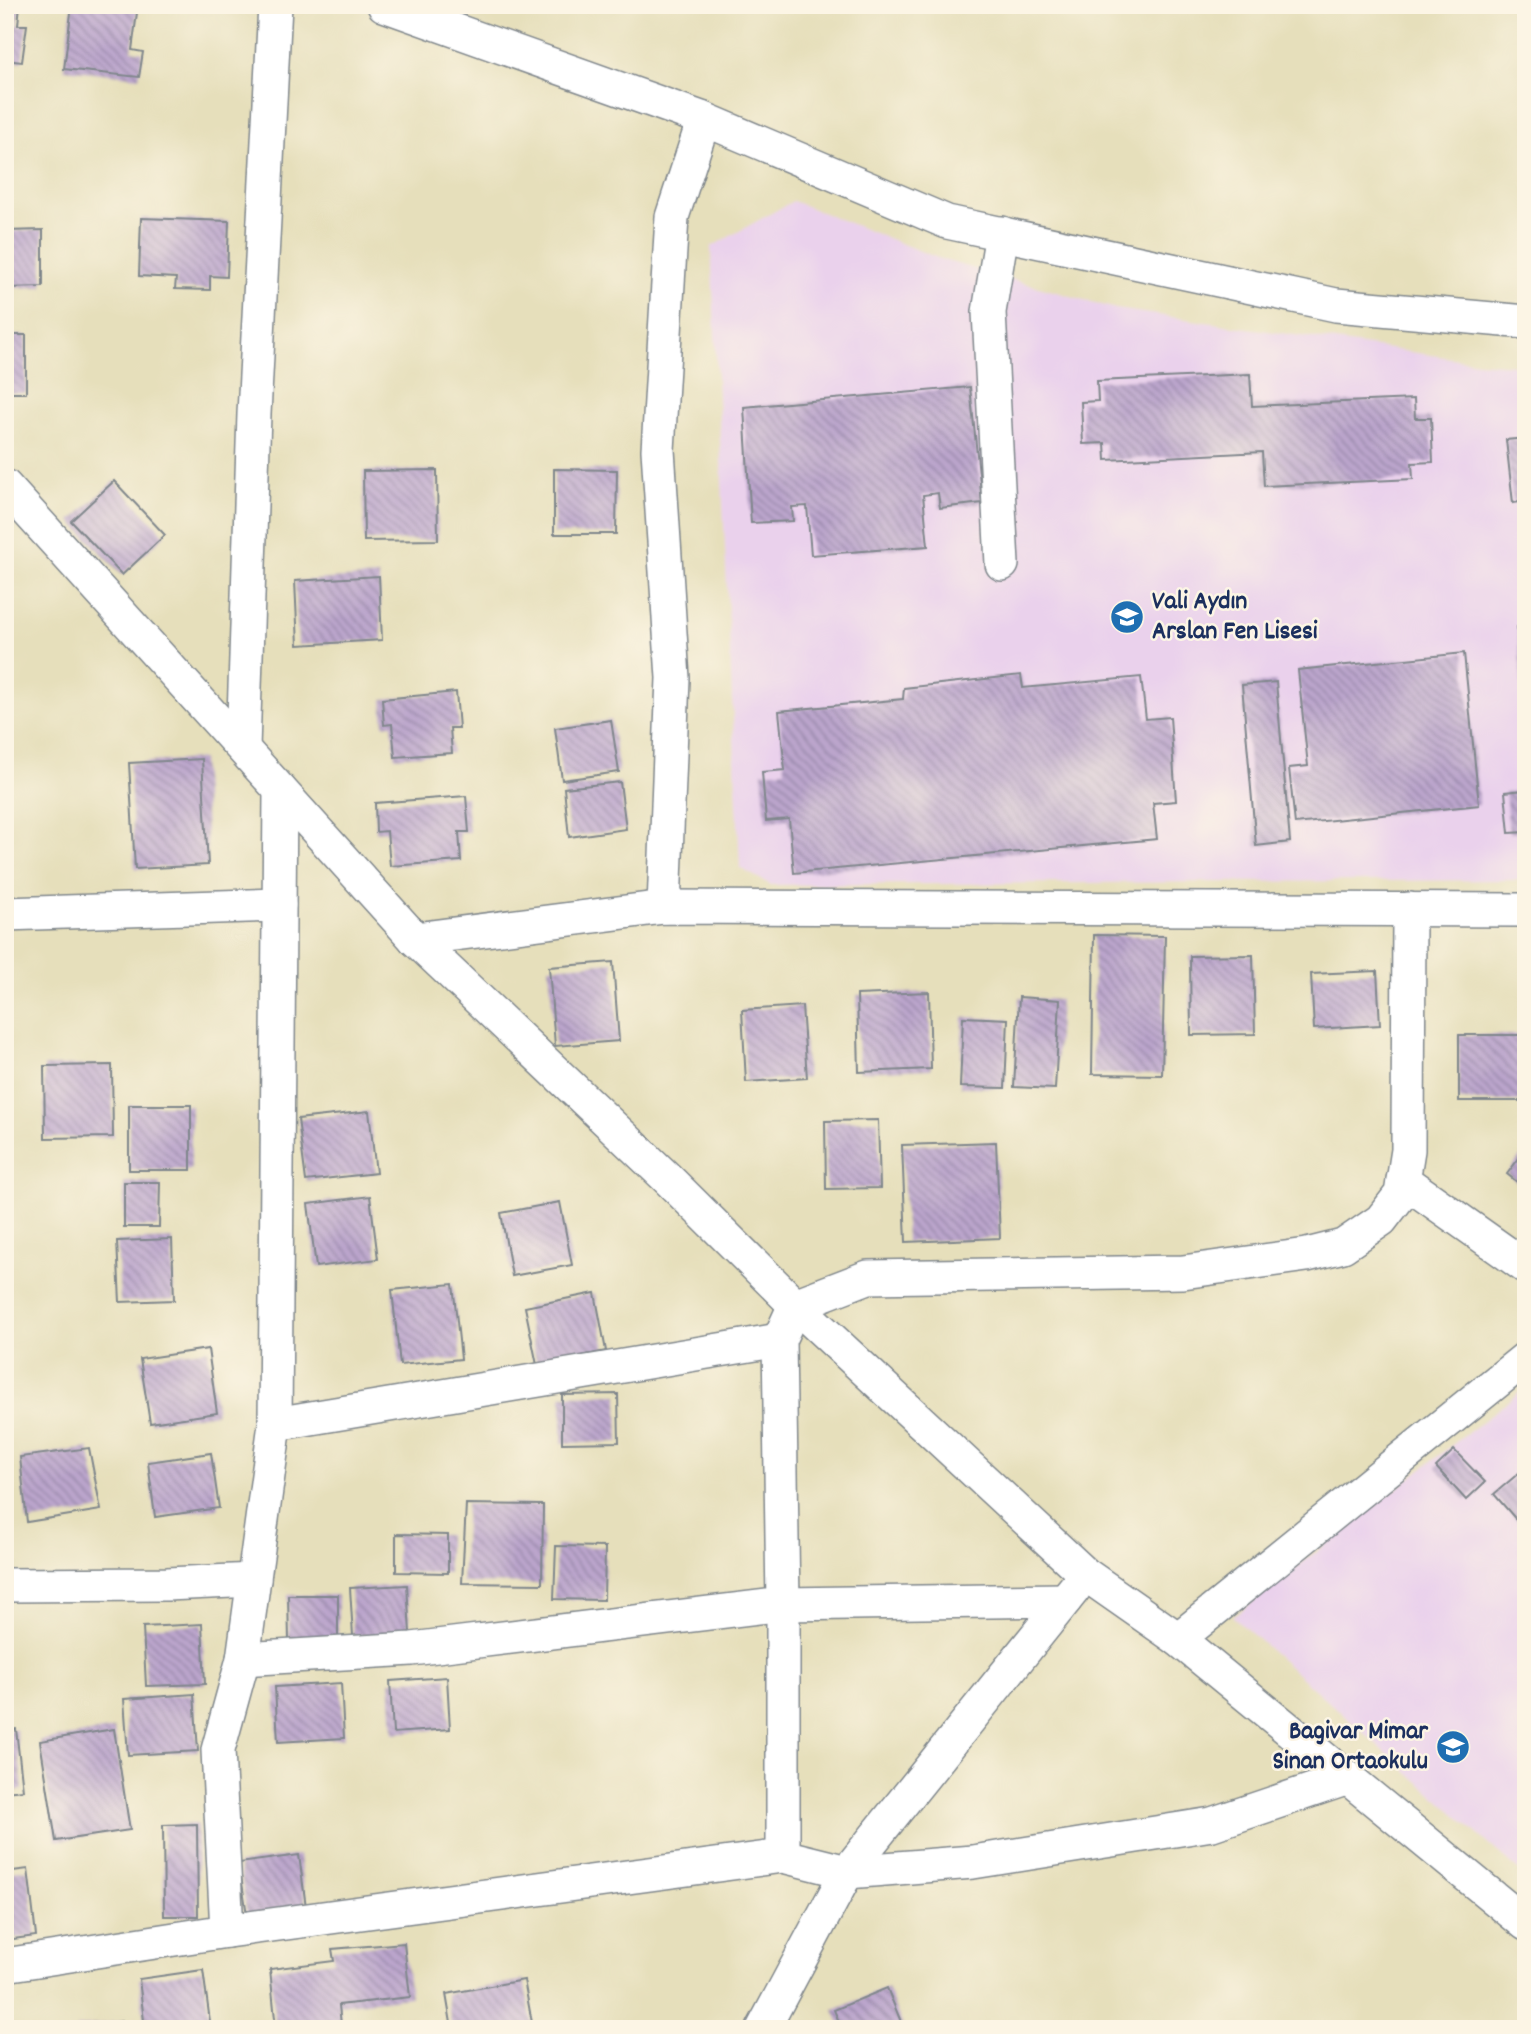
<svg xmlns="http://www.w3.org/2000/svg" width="1531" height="2034" viewBox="0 0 1531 2034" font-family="Dekko,sans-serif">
  <defs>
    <pattern id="building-back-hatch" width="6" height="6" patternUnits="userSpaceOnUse" patternTransform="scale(1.75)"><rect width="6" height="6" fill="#bba5cc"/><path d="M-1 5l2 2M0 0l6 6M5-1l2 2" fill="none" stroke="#9787a9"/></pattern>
  </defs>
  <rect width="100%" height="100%" fill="#fcf5e5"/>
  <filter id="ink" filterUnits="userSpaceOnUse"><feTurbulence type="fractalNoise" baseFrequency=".0143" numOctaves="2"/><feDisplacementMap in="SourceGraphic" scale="14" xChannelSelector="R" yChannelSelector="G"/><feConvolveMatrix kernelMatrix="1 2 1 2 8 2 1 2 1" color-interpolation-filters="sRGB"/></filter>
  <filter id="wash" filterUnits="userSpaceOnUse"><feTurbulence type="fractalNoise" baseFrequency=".00686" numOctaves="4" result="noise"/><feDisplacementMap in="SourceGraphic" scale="28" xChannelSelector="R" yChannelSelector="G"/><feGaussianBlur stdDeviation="1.57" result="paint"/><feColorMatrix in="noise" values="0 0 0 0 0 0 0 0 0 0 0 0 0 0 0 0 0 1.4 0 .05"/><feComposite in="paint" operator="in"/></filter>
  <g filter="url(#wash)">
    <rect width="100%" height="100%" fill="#e6dfbb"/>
    <g fill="#ead1ec">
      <path d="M793,201L943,260L1116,309L1478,362L1526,366V880L771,885L740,868L711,247Z"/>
      <path d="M1526,1387V1877L1233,1617Z"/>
    </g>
    <g id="blocks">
      <g fill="url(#building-back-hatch)">
        <path d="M5,5H20L18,25H27L22,62L5,60Z"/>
        <path d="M72,5H138L132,50L143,52L139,77L64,69Z"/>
        <path d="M141,218L229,221L227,277L210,276V290L175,289L176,278L139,276Z"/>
        <path d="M43,230V287L5,288V231Z"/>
        <rect x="5" y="335" width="21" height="58"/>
        <path d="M1250,374L1252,406L1414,399L1415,418H1431L1433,462L1412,463L1413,479L1264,486L1262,452L1106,460L1105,443L1083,444L1081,402L1098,401L1097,381Z"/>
        <path d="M970,387L982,503L940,508L938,493L923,495L928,546L811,555L807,506L792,507L793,521L751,523L744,407Z"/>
        <path d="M1526,438V501L1513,503L1506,440Z"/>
        <path d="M554,469L617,470L616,534H554Z"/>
        <path d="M437,470L438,540L364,541L363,471Z"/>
        <path d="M114,481L165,535L122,575L71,521Z"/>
        <path d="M379,576L382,640L298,645L295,581Z"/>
        <path d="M1517,627H1526V690H1522Z"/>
        <path d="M1464,653L1479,805L1295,824L1289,768L1308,766L1298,670Z"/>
        <path d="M1021,675L1023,688L1141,677L1146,719L1170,717L1176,801L1153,803L1157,839L794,873L789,819L766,821L762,772L785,770L779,711L903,699L904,688Z"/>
        <path d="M1276,682L1290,842L1256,846L1242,685Z"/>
        <path d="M456,692L459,728H450L452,753L395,757L392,724L384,725L382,699Z"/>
        <path d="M611,720L619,772L562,780L555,728Z"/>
        <path d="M202,759L208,865L135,869L129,763Z"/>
        <path d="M1526,768V832L1509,833L1505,792L1524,790L1522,769Z"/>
        <path d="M620,782L626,829L569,837L564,788Z"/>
        <path d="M466,796L469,832H459L461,861L390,866L387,831L376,832L375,803Z"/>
        <path d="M1094,935L1165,936L1162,1075L1092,1074Z"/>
        <path d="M1253,955L1255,1034L1191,1035L1190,956Z"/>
        <path d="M613,962L619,1041L555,1046L549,967Z"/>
        <path d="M1377,971L1380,1025L1314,1029L1311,974Z"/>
        <path d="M929,992L931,1069L859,1072L857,995Z"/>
        <path d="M1019,997L1060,1000L1055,1089L1014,1087Z"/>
        <path d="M802,1006L807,1078L746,1082L742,1010Z"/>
        <path d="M963,1017L1008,1019L1005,1088L960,1087Z"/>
        <path d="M1459,1035H1526L1525,1101H1459Z"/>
        <path d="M112,1065L113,1137L45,1138L44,1066Z"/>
        <rect x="129" y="1105" width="62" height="65"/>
        <path d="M369,1111L376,1173L306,1181L298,1119Z"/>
        <path d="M878,1120L880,1188L826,1189L825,1121Z"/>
        <path d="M996,1142L1000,1238L906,1242L902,1145Z"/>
        <path d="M1526,1149V1189L1507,1174Z"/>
        <path d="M124,1182H160L159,1227H124Z"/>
        <path d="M370,1196L378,1259L316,1267L308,1204Z"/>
        <path d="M560,1202L572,1265L512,1276L501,1213Z"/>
        <path d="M172,1239L174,1300L120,1302L117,1241Z"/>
        <path d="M453,1284L461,1359L400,1365L392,1290Z"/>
        <path d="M595,1293L606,1351L537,1365L525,1307Z"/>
        <path d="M208,1349L217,1413L150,1423L140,1359Z"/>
        <path d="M618,1394L619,1442L562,1443V1395Z"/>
        <path d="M89,1448L101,1510L27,1522L20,1457Z"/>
        <path d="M1454,1450L1485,1482L1466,1500L1436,1467Z"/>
        <path d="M211,1453L219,1508L155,1517L148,1462Z"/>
        <path d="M1526,1467V1531L1494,1494Z"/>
        <path d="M466,1504L543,1505L542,1584L462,1583Z"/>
        <path d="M396,1534L448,1535V1573L396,1572Z"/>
        <path d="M556,1546L605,1547L604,1600L554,1599Z"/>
        <path d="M407,1585L410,1633L353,1636L350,1588Z"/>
        <path d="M288,1595H338V1641H289Z"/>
        <path d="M202,1624L205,1684L146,1686L143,1627Z"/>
        <path d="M447,1677L450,1729L393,1733L390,1681Z"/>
        <path d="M341,1683L344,1738L278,1742L275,1687Z"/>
        <path d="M194,1694L198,1751L128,1755L124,1699Z"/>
        <path d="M16,1729L23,1790L5,1792V1730Z"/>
        <path d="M114,1729L130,1830L56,1841L40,1741Z"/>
        <path d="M197,1824L198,1916H164L163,1825Z"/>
        <path d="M299,1855L306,1907L247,1915L239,1863Z"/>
        <path d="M28,1869L36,1936L5,1940V1872Z"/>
        <path d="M404,1943L410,1997L339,2005L341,2025L312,2029H276L270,1969L334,1961L332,1949Z"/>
        <path d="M203,1970L211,2029H145L139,1979Z"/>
        <path d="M524,1980L533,2028L452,2029L446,1994Z"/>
        <path d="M887,1988L904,2029H842L834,2010Z"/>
        <path d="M123,2021L124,2029H76V2027Z"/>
      </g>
    </g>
  </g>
  <g filter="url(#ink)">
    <use href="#blocks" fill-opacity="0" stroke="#80878c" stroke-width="2"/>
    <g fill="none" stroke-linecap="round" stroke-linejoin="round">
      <g stroke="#80878c" stroke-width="36">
        <g id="minor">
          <path d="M384,5L704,119L947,222L1336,305L1526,322"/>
          <path d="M1002,233L989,312L1002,564"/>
          <path d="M5,486L415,939L667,1178L795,1305L1085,1574L1178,1639L1526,1924"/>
          <path d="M243,748L254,414L275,5"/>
          <path d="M664,907L673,678L658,450L672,217L704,119"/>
          <path d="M5,914L279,905"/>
          <path d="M415,939L664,907L1526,910"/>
          <path d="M1403,1180L1526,1267"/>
          <path d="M275,1424L779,1340"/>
          <path d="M5,1585L167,1584L254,1580"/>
          <path d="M1178,1639L1526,1358"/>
          <path d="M243,1659L412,1649L783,1604L1065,1600"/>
          <path d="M1348,1778L1212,1824L973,1862L847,1872L783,1856V1604L779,1340L795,1305L868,1277L1183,1272L1307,1255L1343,1246L1381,1220L1401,1194L1408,1150L1409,909"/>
          <path d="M227,1931L218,1750L243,1659L275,1424L280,790"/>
          <path d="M5,1965L227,1931L783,1856"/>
          <path d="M763,2029L847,1872L1074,1589"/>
        </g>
      </g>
      <use href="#minor" stroke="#fff" stroke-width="33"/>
    </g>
  </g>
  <defs>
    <g id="school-disc" transform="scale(1.75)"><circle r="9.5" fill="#1f6fb2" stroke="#fcf5e5"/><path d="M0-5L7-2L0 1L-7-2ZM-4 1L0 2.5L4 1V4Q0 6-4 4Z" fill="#fff"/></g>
  </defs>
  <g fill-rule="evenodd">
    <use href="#school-disc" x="1127" y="617"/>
    <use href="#school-disc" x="1453" y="1747"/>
  </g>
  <g text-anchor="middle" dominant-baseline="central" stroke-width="5" stroke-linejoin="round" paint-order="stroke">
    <g font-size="26" font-weight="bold" fill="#1b2f5e" stroke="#fcf5e5" text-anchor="start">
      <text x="1152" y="602">Vali Aydın<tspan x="1152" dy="30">Arslan Fen Lisesi</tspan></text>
      <text x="1428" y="1732" text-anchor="end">Bagivar Mimar<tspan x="1428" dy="30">Sinan Ortaokulu</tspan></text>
    </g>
  </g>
  <rect width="1531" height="2034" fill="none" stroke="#fcf5e5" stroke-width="28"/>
</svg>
